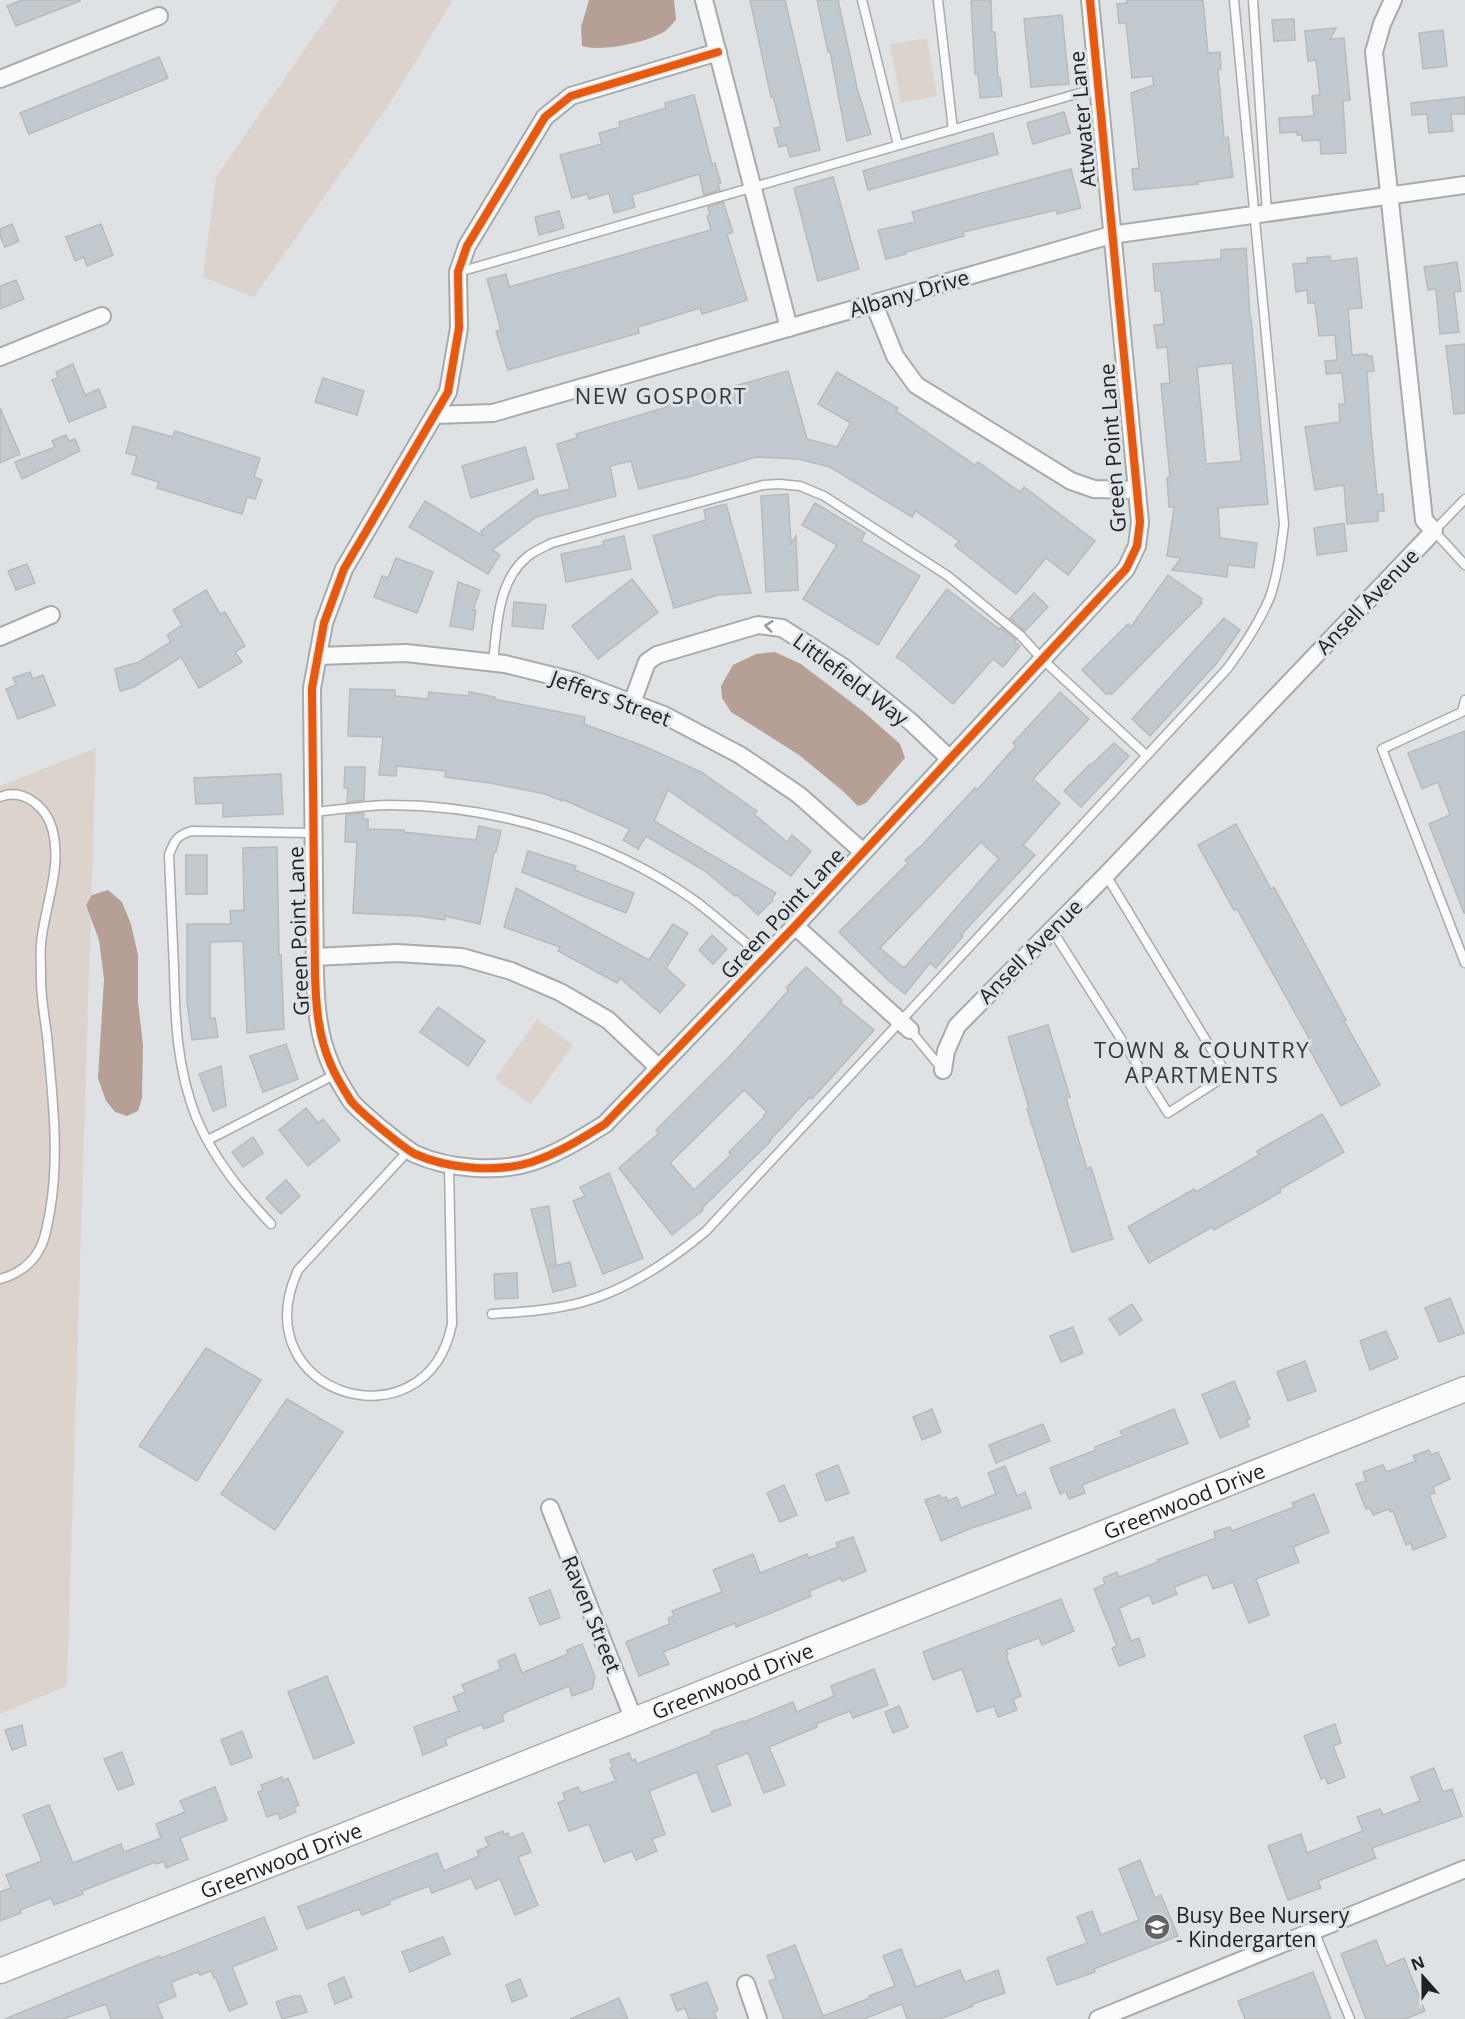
<svg xmlns="http://www.w3.org/2000/svg" width="1465" height="2019" viewBox="0 0 1465 2019" font-family="'Open Sans',sans-serif">
  <rect width="100%" height="100%" fill="#dfe2e4"/>
  <g fill="#ddd3cd">
    <path d="M339,0H453L390,103L254,297L203,277L216,177Z"/>
    <path d="M927,38L937,96L901,103L890,44Z"/>
    <path d="M96,748L67,1686L0,1714V786Z"/>
    <path d="M537,1019L573,1045L531,1104L495,1079Z"/>
  </g>
  <g fill="#b6a095">
    <path d="M589,0H674L676,20C672,24 668,30 662,33C643,43 602,52 582,46L581,27Z"/>
    <path d="M775,652L801,664L864,712L900,744L905,758L866,803L858,806L844,792L799,755L731,712L722,698L721,686L733,665L756,654Z"/>
    <path d="M108,890L122,902L131,924L138,955V1002L143,1045L142,1098L138,1111L127,1116L115,1112L106,1101L98,1078L104,979L99,940L86,905L92,895Z"/>
  </g>
  <g fill="#c2c9cf" stroke="#b8babc" stroke-width="1.5" fill-rule="evenodd">
    <path d="M22,0H80V1L16,26L7,6Z"/>
    <path d="M750,0H785L820,150L790,157L787,145L779,147L774,128L781,127L773,96L771,97Z"/>
    <path d="M817,0H838L857,88L871,134L847,141L830,51L828,52Z"/>
    <path d="M971,0H991L992,32H995L998,78H1000L1002,96L980,98L978,74H975Z"/>
    <path d="M1127,0H1203L1208,53L1220,52L1221,69H1218L1224,138L1228,137L1233,177L1197,182L1198,184L1134,190L1132,169L1139,168L1131,93L1154,85L1152,76L1132,78L1126,23H1119L1117,4L1127,3Z"/>
    <path d="M1062,15L1069,84L1031,87L1024,19Z"/>
    <path d="M1294,19L1295,40L1274,41L1272,20Z"/>
    <path d="M1336,28L1330,39L1344,38L1350,100L1343,101L1346,153L1321,154L1320,140L1302,141V135H1297V132L1280,133L1279,118L1314,116L1312,96L1320,95L1316,60L1308,61L1305,31Z"/>
    <path d="M1443,30L1447,66L1423,69L1419,33Z"/>
    <path d="M159,57L168,78L29,134L20,113Z"/>
    <path d="M694,95L712,164L715,163L721,183L718,184L720,190L704,195L699,174L632,195L635,207L614,213L609,193L589,199L587,194L572,198L560,155L602,144L599,133L620,127L619,122L666,108L665,103Z"/>
    <path d="M1465,97V114H1451L1453,131L1429,133L1427,114L1412,115L1411,103Z"/>
    <path d="M1064,112L1070,133L1033,144L1027,123Z"/>
    <path d="M993,133L998,154L868,190L863,171Z"/>
    <path d="M1071,169L1081,208L1057,214L1056,210L963,232L964,236L906,252V254L886,259L878,230L915,222L912,212Z"/>
    <path d="M833,177L859,269L818,281L794,188Z"/>
    <path d="M723,202L733,232L727,234L747,300L702,314L700,308L638,327L639,333L508,370L496,331L501,330L487,279L506,274L509,287L711,230L707,216L710,215L708,207Z"/>
    <path d="M559,211L564,228L539,235L535,217Z"/>
    <path d="M12,224L19,241L5,247L0,236V229Z"/>
    <path d="M101,224L113,255L87,266L84,257L75,261L66,237Z"/>
    <path d="M1246,248L1250,318H1251L1268,504L1218,508L1220,538L1257,543L1254,568L1228,565L1227,577L1172,570L1181,558L1167,556L1174,507H1169L1167,478L1170,477L1161,384L1170,383L1167,347L1157,348L1154,325L1164,324L1161,291H1155L1153,264L1221,259V250ZM1232,363L1241,461L1206,464L1197,367Z"/>
    <path d="M1330,256L1331,261L1357,258L1362,308L1348,309L1352,355L1367,354V356H1372L1374,371L1367,372L1371,430L1377,495L1383,494L1384,511H1378V521L1347,524L1344,485L1315,490L1305,427L1340,422L1339,404H1345L1342,373L1326,374L1325,361L1337,360L1335,335L1319,336L1315,303H1308L1307,290L1296,292L1293,264L1307,263V258Z"/>
    <path d="M1457,262L1461,291L1454,292L1459,332L1440,334L1436,289L1428,290L1424,267Z"/>
    <path d="M16,280L24,299L0,309V286Z"/>
    <path d="M1465,344V413L1454,414L1446,346Z"/>
    <path d="M73,364L85,395L99,389L106,407L69,422L52,380L58,378L56,372Z"/>
    <path d="M788,371L807,439L837,447L851,423L818,404L837,372L898,408L896,411L975,465L978,462L1020,492L1024,487L1095,541L1068,575L1046,558L1016,594L955,546L959,541L916,511L912,517L830,467L798,459L756,457L682,479V478L639,489L631,461L610,466L616,496L536,517L492,550L500,555L488,574L409,527L425,501L483,536L481,531L537,489L539,496L570,489L557,444L577,438L576,434L667,407V405Z"/>
    <path d="M323,378L364,391L357,415L315,402Z"/>
    <path d="M0,408L20,454L0,463Z"/>
    <path d="M133,426L173,437L175,431L260,458L254,477L262,480L255,499L247,497L242,514L157,488L159,482L132,474L137,456L126,453Z"/>
    <path d="M66,435L69,441L75,439L80,451L22,479L15,462L55,447L52,441Z"/>
    <path d="M525,447L534,479L471,498L462,466Z"/>
    <path d="M788,494L791,544L796,536L798,590L766,592L761,496Z"/>
    <path d="M815,503L865,533L861,541L920,576L878,645L803,599L837,545L802,525Z"/>
    <path d="M726,504L751,593L718,595L674,608L653,536L706,520L704,510Z"/>
    <path d="M1344,523L1347,551L1317,555L1314,528Z"/>
    <path d="M624,536L631,569L566,582L561,554L604,545L603,541Z"/>
    <path d="M396,558L433,572L417,613L374,597L382,576L388,578Z"/>
    <path d="M27,564L35,583L16,590L8,571Z"/>
    <path d="M1168,575L1202,599L1200,602L1202,603L1112,694H1106L1082,670L1128,624L1131,627Z"/>
    <path d="M632,579L658,612L598,659L572,626Z"/>
    <path d="M458,582L480,590L473,610H476L473,630L450,626Z"/>
    <path d="M947,589L999,629L1001,628L1016,640L1015,642L1020,646L1003,667L993,659L953,704L905,663L896,657Z"/>
    <path d="M206,590L220,614L225,612L245,646L235,652L242,662L199,688L181,657L134,687L120,691L115,669L139,662L171,642L167,635L182,625L173,610Z"/>
    <path d="M1034,593L1048,607L1025,631L1010,618Z"/>
    <path d="M514,602L546,605L543,629L512,626Z"/>
    <path d="M1224,618L1240,630L1216,664L1150,736L1132,719Z"/>
    <path d="M30,672L33,679L43,675L55,705L18,719L6,689L16,685L13,678Z"/>
    <path d="M350,689L395,690V696L428,699L429,692L469,696V692L495,697L494,699L585,717L584,724L646,747L701,772L757,811L754,814L787,842L792,835L811,851L791,876L668,790L654,821L776,893L772,898L773,900L758,915L737,895L735,896L705,871L646,836L638,849L623,840L630,829L562,799V801L545,794L490,783L445,777L446,771L397,766L396,776L379,775L383,737L348,736Z"/>
    <path d="M1060,692L1089,719L1033,779L1060,803L1023,845L1035,855L961,935L963,936L936,968L930,963L905,994L889,981L839,932L908,863L905,860L922,845L975,788L977,790L1016,746L1013,743ZM981,842L999,859L904,968L880,948Z"/>
    <path d="M1465,731V913H1464L1429,824L1450,815L1438,782L1422,789L1408,753Z"/>
    <path d="M1114,743L1129,756L1081,807L1064,791L1090,764L1091,765Z"/>
    <path d="M345,767H365L364,800L347,802L348,788H344Z"/>
    <path d="M281,774L283,814L223,817V803L196,804L194,778Z"/>
    <path d="M364,813L363,819H368V829L404,830V832L476,840L479,826L501,831L496,852H494L480,924L445,916V920L418,916L353,913L357,842H345L346,815Z"/>
    <path d="M1236,824L1271,889L1274,887L1346,1020L1344,1021L1380,1085L1341,1106L1305,1041L1309,1038L1237,909L1234,910L1198,845Z"/>
    <path d="M277,847L279,955H281L284,1029L247,1033L243,941L210,942V1018H215L218,1037L192,1040L187,1002V924H231L230,911L244,910L243,848Z"/>
    <path d="M528,851L576,866L575,870L634,893L626,913L522,872Z"/>
    <rect x="186" y="855" width="21" height="39"/>
    <path d="M516,888L649,960L673,924L688,933L666,968L685,985L660,1013L620,978L617,983L558,951L560,947L504,927Z"/>
    <path d="M712,935L727,949L713,964L699,950Z"/>
    <path d="M806,967L842,1000L840,1002L874,1030L812,1099L810,1097L770,1140L771,1141L702,1208L703,1210L672,1235L619,1168L659,1133L656,1130L731,1055L789,990L786,988ZM744,1090L767,1112L764,1115L765,1116L729,1152L731,1155L694,1190L670,1163Z"/>
    <path d="M438,1007L485,1041L468,1066L420,1032Z"/>
    <path d="M1048,1025L1070,1097L1066,1098L1087,1169L1091,1167L1113,1239L1072,1252L1027,1109L1029,1108L1008,1037Z"/>
    <path d="M286,1044L298,1079L263,1092L250,1056Z"/>
    <path d="M221,1066L226,1106L213,1111L199,1074Z"/>
    <path d="M306,1108L318,1123L323,1119L340,1140L308,1166L279,1130Z"/>
    <path d="M1322,1114L1344,1152L1280,1189L1281,1192L1214,1230L1212,1227L1149,1263L1128,1227L1194,1189L1196,1192L1259,1155L1257,1151Z"/>
    <path d="M253,1137L263,1153L243,1167L232,1152Z"/>
    <path d="M609,1173L643,1258L603,1274L573,1201L585,1196L580,1187Z"/>
    <path d="M286,1180L300,1196L281,1214L266,1198Z"/>
    <path d="M549,1206L556,1264L546,1266L531,1209Z"/>
    <path d="M570,1262L576,1286L553,1292L547,1268Z"/>
    <path d="M517,1273L518,1298L495,1299L494,1274Z"/>
    <path d="M1450,1298L1464,1333L1439,1342L1425,1308Z"/>
    <path d="M1132,1304L1142,1320L1120,1335L1109,1319Z"/>
    <path d="M1073,1327L1083,1353L1061,1362L1050,1336Z"/>
    <path d="M1386,1331L1398,1358L1370,1370L1360,1341Z"/>
    <path d="M206,1348L261,1380L197,1481L139,1446Z"/>
    <path d="M1305,1361L1316,1391L1288,1401L1277,1372Z"/>
    <path d="M1234,1381L1250,1419L1246,1420L1249,1426L1220,1438L1202,1395Z"/>
    <path d="M287,1399L343,1432L275,1530L221,1494Z"/>
    <path d="M932,1409L941,1432L922,1440L913,1417Z"/>
    <path d="M1174,1409L1188,1443L1082,1485L1085,1493L1069,1499L1066,1491L1060,1494L1050,1468L1096,1450L1095,1447L1123,1436L1120,1431Z"/>
    <path d="M1043,1424L1050,1441L996,1463L989,1445Z"/>
    <path d="M1429,1450L1431,1455L1438,1452L1450,1479L1433,1487L1435,1493L1429,1495L1446,1537L1413,1550L1411,1543L1406,1545L1393,1511L1391,1512L1389,1509L1373,1515L1370,1508L1366,1509L1356,1484L1366,1481L1363,1472L1383,1465L1386,1472L1416,1461L1413,1456Z"/>
    <path d="M838,1465L849,1493L826,1501L816,1474Z"/>
    <path d="M1005,1466L1017,1496L1025,1492L1031,1508L969,1529L941,1541L925,1500L940,1495L941,1499L946,1497L948,1501L957,1497L961,1508L996,1494L988,1473Z"/>
    <path d="M784,1485L797,1515L780,1522L767,1493Z"/>
    <path d="M1314,1494L1329,1532L1293,1547L1299,1562L1256,1579L1269,1615L1249,1623L1233,1582L1213,1589L1207,1574L1174,1587L1177,1594L1153,1604L1149,1595L1119,1608L1131,1641L1139,1638L1145,1656L1119,1666L1112,1648L1117,1646L1094,1589L1105,1584L1103,1578L1117,1572L1119,1577L1125,1575L1158,1562L1157,1560L1216,1538L1214,1532L1230,1527L1232,1531L1294,1507L1292,1503Z"/>
    <path d="M853,1537L866,1571L842,1581L841,1578L809,1591L811,1596L766,1615L736,1627L735,1623L663,1652L669,1664L639,1676L626,1642L670,1624L668,1618L674,1616L672,1611L722,1592L713,1570L753,1554L760,1573L807,1554L809,1558L838,1547L836,1543Z"/>
    <path d="M550,1590L560,1618L540,1625L529,1598Z"/>
    <path d="M1061,1599L1074,1631L1042,1645L1039,1638L1006,1650L1008,1654L1006,1655L1021,1696L1013,1699L1017,1710L998,1717L994,1706L977,1712L962,1669L933,1680L923,1652Z"/>
    <path d="M582,1644L595,1677L592,1689L572,1696L569,1686L506,1712L502,1716L504,1721L484,1729L482,1724L445,1739L447,1745L423,1755L414,1727L459,1711L453,1697L465,1692L462,1685L501,1669L498,1661L515,1654L522,1673L568,1654L567,1650Z"/>
    <path d="M874,1669L888,1705L853,1718L850,1711L816,1724L817,1727L769,1747L785,1785L764,1793L748,1753L716,1765L731,1805L712,1812L697,1772L649,1791L665,1834L652,1839L657,1851L636,1860L632,1851L604,1862L589,1824L569,1831L558,1803L565,1800L563,1793L578,1787L581,1793L616,1781L610,1768L613,1767L610,1760L629,1753L632,1761L635,1759L637,1764L712,1734L711,1732L743,1721L744,1722L793,1702L797,1712L834,1696L831,1686Z"/>
    <path d="M327,1676L354,1743L314,1759L288,1692Z"/>
    <path d="M899,1706L908,1727L893,1733L885,1712Z"/>
    <path d="M1335,1724L1341,1743L1333,1746L1345,1777L1328,1784L1325,1777L1321,1779L1304,1736Z"/>
    <path d="M22,1725L26,1745L12,1750L5,1730Z"/>
    <path d="M242,1731L252,1757L231,1765L221,1740Z"/>
    <path d="M122,1752L134,1784L118,1790L104,1759Z"/>
    <path d="M1434,1768L1443,1792L1452,1789L1462,1816L1372,1848L1376,1858L1318,1881L1321,1888L1288,1900L1268,1846L1301,1834L1307,1853L1363,1831L1357,1817L1380,1809L1383,1815L1420,1801L1411,1777Z"/>
    <path d="M282,1777L283,1781L288,1778L299,1805L294,1807L296,1812L280,1819L278,1813L267,1817L258,1792L263,1790L261,1785Z"/>
    <path d="M215,1787L227,1820L180,1838L188,1859L166,1868L164,1861L156,1864L155,1862L82,1891L83,1894L54,1905L51,1898L20,1910L21,1913L0,1921V1892L11,1888L6,1875L42,1861L23,1815L49,1805L73,1863L121,1844L124,1852L161,1838L156,1824L185,1812L180,1801Z"/>
    <path d="M503,1831L504,1835L508,1833L510,1838L523,1833L531,1852L518,1857L538,1905L515,1915L500,1879L476,1889L471,1878L432,1893L429,1886L389,1901L390,1904L362,1915L359,1909L307,1929L298,1907L437,1853L444,1871L479,1856L477,1851L489,1846L485,1838Z"/>
    <path d="M1140,1860L1155,1898L1161,1895L1178,1936L1094,1969L1095,1972L1057,1985L1047,1958L1087,1943L1077,1917L1092,1911L1101,1935L1139,1920L1119,1869Z"/>
    <path d="M264,1917L277,1949L232,1967L247,2004L229,2011L216,1978H214L211,1971L200,1975L198,1972L171,1982L176,1996L157,2004L163,2019H111L106,2004L63,2019H5L142,1963L160,1956L161,1958Z"/>
    <path d="M443,1937L450,1954L410,1972L402,1952Z"/>
    <path d="M1376,1940L1386,1966L1404,1958L1425,2011L1405,2019H1366L1341,1954Z"/>
    <path d="M795,1945L823,2016L870,1998L869,1996L895,1986L883,1956L901,1949L916,1987L960,1970L965,1982L998,1970L1005,1993L972,2004L973,2006L940,2019H907L902,2004L864,2019H784L769,1981L776,1979L767,1956Z"/>
    <path d="M1313,1972L1331,2019H1245L1238,2001Z"/>
    <path d="M344,1977L352,1997L335,2004L328,1984Z"/>
    <path d="M520,1979L527,1996L512,2002L506,1985Z"/>
    <path d="M707,1982L718,2010L714,2012L717,2019H689L685,2008L677,2011L671,1995Z"/>
    <path d="M294,1996H301L307,2012L282,2019L276,2002Z"/>
    <path d="M619,1998L628,2019H570Z"/>
  </g>
  <g fill="none" stroke-linecap="round" stroke-linejoin="round">
    <g stroke="#a8aaac" stroke-width="11">
      <g id="lane">
        <path d="M862,0L898,145"/>
        <path d="M938,0L953,130"/>
        <path d="M1253,0L1267,213"/>
        <path d="M459,272L1097,88"/>
        <path d="M1465,499L1434,531L1465,565"/>
        <path d="M493,663C497,627 497,582 527,557C534,551 544,547 552,543L763,485L779,484L800,486L824,496L948,576L1020,635L1042,659L1146,755"/>
        <path d="M1465,700L1462,712L1382,749L1465,963"/>
        <path d="M0,797C25,787 48,809 53,832C62,869 44,908 41,944C40,953 41,963 41,972C40,992 44,1014 47,1035C52,1092 60,1154 50,1211C47,1225 46,1239 39,1250C31,1265 16,1275 0,1279"/>
        <path d="M313,812C339,810 365,805 390,805C496,805 607,839 694,900C718,918 741,939 764,958"/>
        <path d="M1052,930L1168,1113L1227,1075L1106,875"/>
        <path d="M910,1030L942,1069"/>
        <path d="M208,1140L336,1074"/>
        <path d="M409,1150L298,1270C241,1396 427,1450 452,1324L449,1164"/>
        <path d="M271,1224C241,1192 213,1158 196,1117C177,1069 175,1019 174,969C172,931 171,893 169,855C174,841 177,835 192,831L313,833"/>
        <path d="M492,1314C523,1312 554,1310 583,1302C629,1289 670,1261 706,1231L1227,669C1244,646 1259,623 1270,597C1278,574 1281,548 1284,524L1234,0"/>
        <path d="M1314,1931L1350,2019"/>
      </g>
    </g>
    <g stroke="#a8aaac" stroke-width="20">
      <g id="street">
        <path d="M704,0L789,328"/>
        <path d="M718,52L571,96L545,117L467,246L458,272L459,328L448,392L344,569L324,623L312,688L315,975C316,1006 318,1036 331,1065C336,1077 344,1090 351,1101C360,1112 402,1147 415,1154C448,1169 498,1173 532,1162C559,1153 581,1139 605,1124L795,926L1126,569L1137,546L1140,522L1090,0"/>
        <path d="M0,79L159,16"/>
        <path d="M874,304L895,356L916,385L1071,481L1094,489L1137,490"/>
        <path d="M0,357L102,316"/>
        <path d="M435,415L493,413L1111,235L1465,185"/>
        <path d="M0,637L51,615"/>
        <path d="M318,656L406,653L505,664L574,681L664,715L740,755L799,795L863,852"/>
        <path d="M632,703L647,662L657,655L758,625L782,628L843,667L911,722L950,759"/>
        <path d="M795,926L910,1030"/>
        <path d="M314,957L397,953L462,957L511,971L560,992L608,1020L659,1068"/>
        <path d="M943,1070L946,1051L957,1026L1106,875L1434,531L1424,520L1374,52L1382,24L1393,0"/>
        <path d="M550,1508L634,1720"/>
        <path d="M746,1984L758,2019"/>
        <path d="M1098,2019L1465,1869"/>
      </g>
    </g>
    <g stroke="#a8aaac" stroke-width="27">
      <g id="secondary">
        <path id="s1" d="M0,1971L363,1828L1465,1389"/>
      </g>
    </g>
    <use href="#lane" stroke="#fafbfb" stroke-width="8"/>
    <use href="#street" stroke="#fafbfb" stroke-width="16"/>
    <use href="#secondary" stroke="#fafbfb" stroke-width="24"/>
    <g stroke="#dce2e7" stroke-width="11">
      <path id="cycleway" d="M718,52L571,96L545,117L467,246L458,272L459,328L448,392L344,569L324,623L312,688L315,975C316,1006 318,1036 331,1065C336,1077 344,1090 351,1101C360,1112 402,1147 415,1154C448,1169 498,1173 532,1162C559,1153 581,1139 605,1124L795,926L1126,569L1137,546L1140,522L1090,0"/>
    </g>
    <use href="#cycleway" stroke="#e8590c" stroke-width="8"/>
  </g>
  <defs><path id="oneway-chevron" d="M-2-3.5L2.5 0L-2 3.5" fill="none" stroke-width="1.6" stroke-linecap="round" stroke-linejoin="round" transform="scale(1.5)"/></defs>
  <use stroke="#979899" href="#oneway-chevron" transform="translate(769 626) rotate(-173)"/>
  <defs>
    <g id="school-disc" transform="scale(1.35)"><circle r="9.5" fill="#626466" stroke="#dce2e7"/><path d="M0-5L7-2L0 1L-7-2ZM-4 1L0 2.5L4 1V4Q0 6-4 4Z" fill="#fff"/></g>
  </defs>
  <g fill-rule="evenodd">
    <use href="#school-disc" x="1157" y="1927"/>
  </g>
  <g text-anchor="middle" dominant-baseline="central" stroke-width="6" stroke-linejoin="round" paint-order="stroke">
    <g font-size="21" fill="#1e2022" stroke="#dce2e7">
      <text transform="translate(1082 119) rotate(-95)">Attwater Lane</text>
      <text transform="translate(909 293) rotate(-16)">Albany Drive</text>
      <text transform="translate(1112 448) rotate(-94)">Green Point Lane</text>
      <text transform="translate(1367 601) rotate(-46)">Ansell Avenue</text>
      <text transform="translate(851 679) rotate(37)">Littlefield Way</text>
      <text transform="translate(611 698) rotate(20)">Jeffers Street</text>
      <text transform="translate(782 913) rotate(-47)">Green Point Lane</text>
      <text transform="translate(298 931) rotate(-92)">Green Point Lane</text>
      <text transform="translate(1030 951) rotate(-45)">Ansell Avenue</text>
      <text stroke="none"><textPath href="#s1" startOffset="1274">Greenwood Drive</textPath></text>
      <text transform="translate(592 1614) rotate(68)">Raven Street</text>
      <text stroke="none"><textPath href="#s1" startOffset="788">Greenwood Drive</textPath></text>
      <text stroke="none"><textPath href="#s1" startOffset="302">Greenwood Drive</textPath></text>
    </g>
    <g font-size="21" fill="#1e2022" stroke="#dce2e7" text-anchor="start">
      <text x="1176" y="1915">Busy Bee Nursery<tspan x="1176" dy="24">- Kindergarten</tspan></text>
    </g>
    <g font-size="22" letter-spacing="1.5" fill="#33383c" stroke="#dce2e7">
      <text x="661" y="395">NEW GOSPORT</text>
      <text x="1202" y="1049">TOWN &amp; COUNTRY<tspan x="1202" dy="25">APARTMENTS</tspan></text>
    </g>
  </g>
  <g transform="translate(1423 1977) rotate(339)" stroke="#dce2e7" stroke-width="4.5" paint-order="stroke">
  <path d="M0-4.5L10 22L0 15L-10 22Z" fill="#1e2022"/>
  <text y="-9" font-size="16" font-weight="bold" text-anchor="middle" fill="#1e2022">N</text>
  </g>
</svg>
